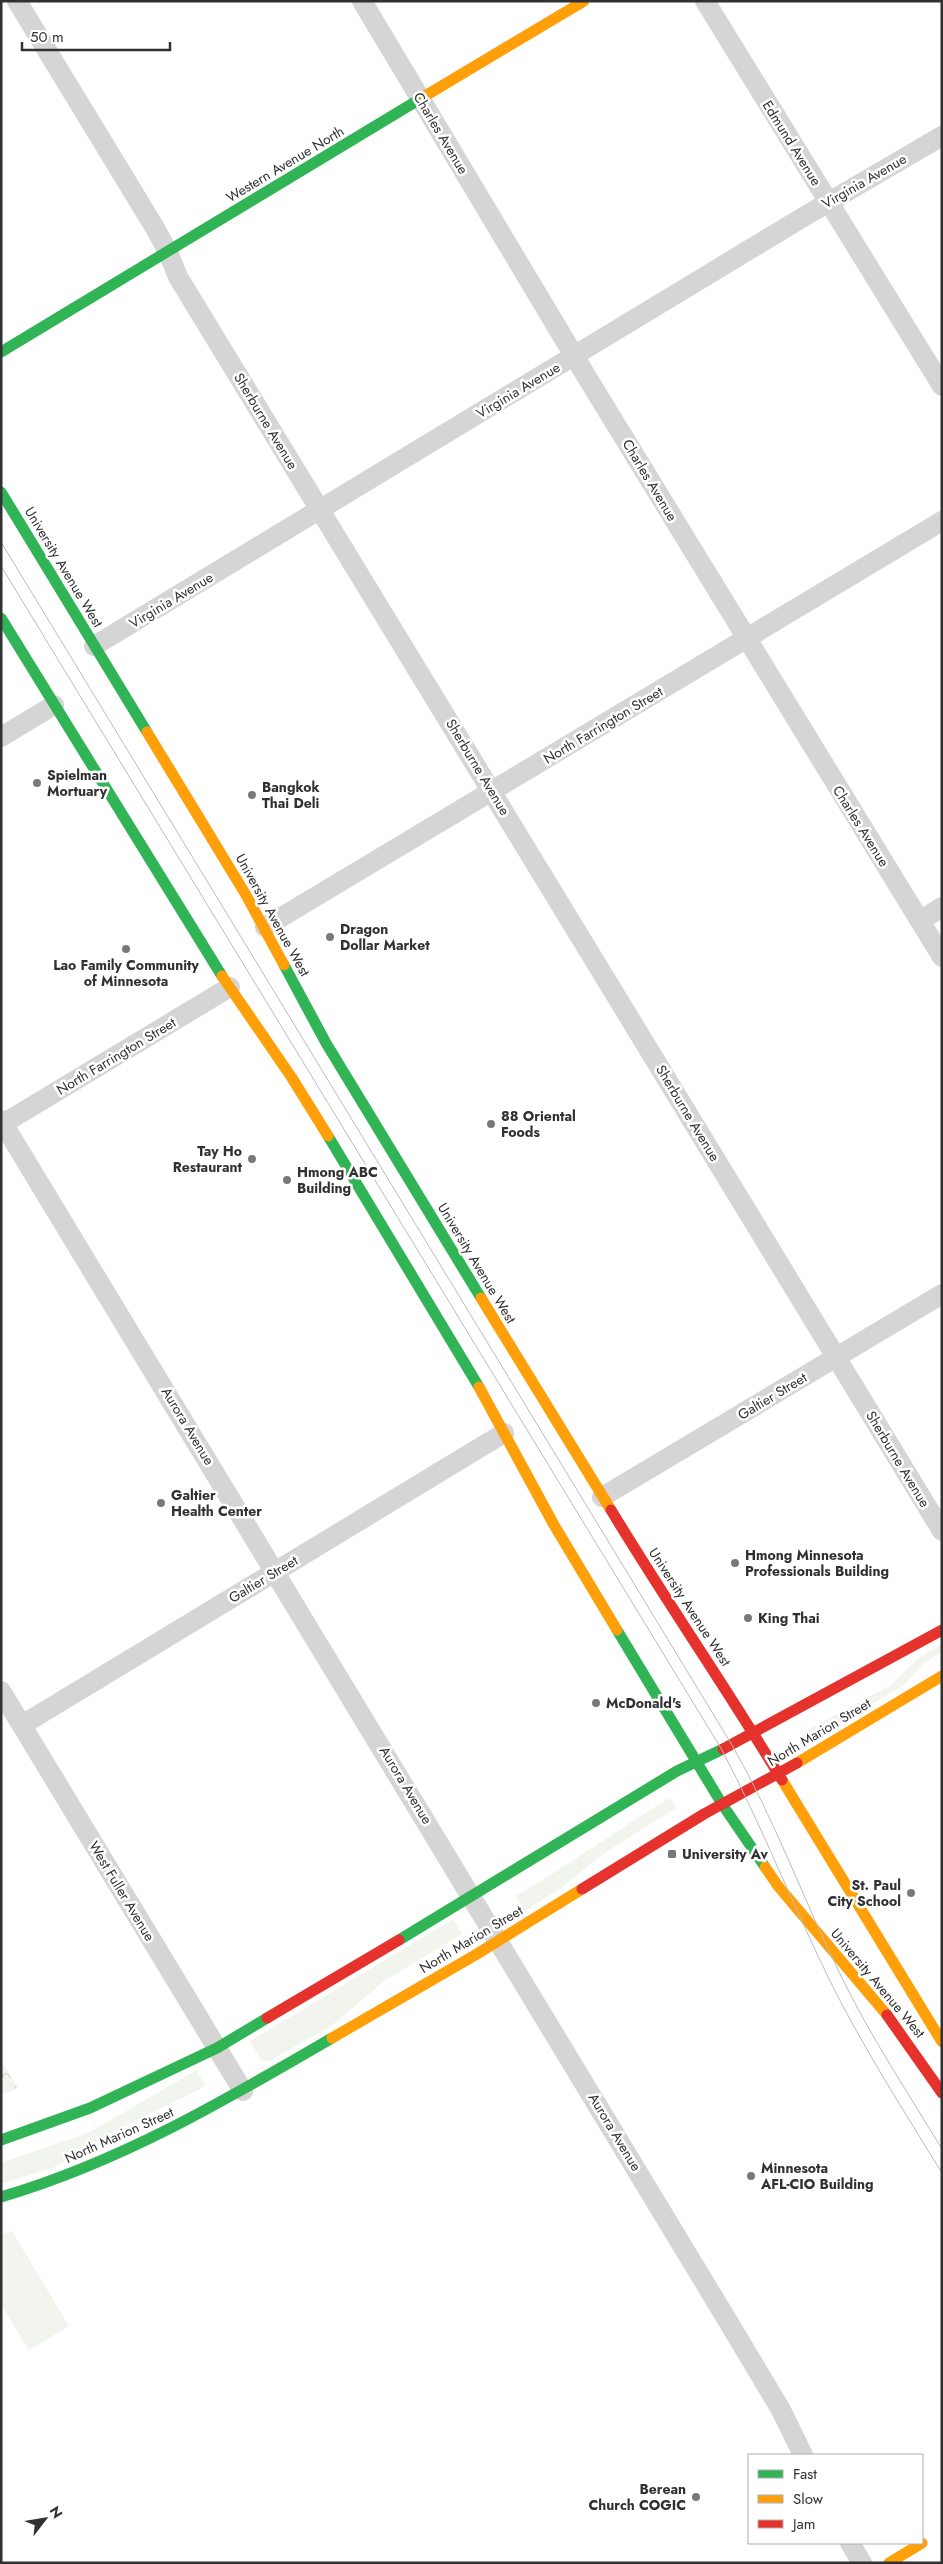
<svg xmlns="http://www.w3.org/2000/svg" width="943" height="2564" viewBox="0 0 943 2564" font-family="Jost,sans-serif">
  <defs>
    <pattern id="park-crowns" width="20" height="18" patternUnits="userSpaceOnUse" patternTransform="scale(1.25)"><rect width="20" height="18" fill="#f2f5ed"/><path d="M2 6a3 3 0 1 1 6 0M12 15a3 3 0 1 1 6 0" fill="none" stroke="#d0d2cc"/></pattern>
  </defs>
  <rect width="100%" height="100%" fill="#fff"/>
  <g fill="#f2f5ed">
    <path d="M942,1644V1652L925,1663L901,1687L812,1739L807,1730L891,1685L919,1658Z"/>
    <path d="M670,1798L676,1808L606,1852L561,1888L525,1911L516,1896C569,1865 618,1829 670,1798Z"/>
    <path d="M453,1919L462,1934L383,1982L330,2027L269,2061L261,2060L250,2041Z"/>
    <path d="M195,2071H197L205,2085L204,2087L117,2130L55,2167L1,2184V2163L90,2132Z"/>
    <path d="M12,2231L69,2326L29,2350L1,2305V2234Z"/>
  </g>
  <path fill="url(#park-crowns)" d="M1,2061L18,2088L1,2095Z"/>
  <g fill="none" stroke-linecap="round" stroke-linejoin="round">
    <g stroke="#d5d5d5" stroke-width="20">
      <path d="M17,1L155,228L168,252L178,277L942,1531"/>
      <path d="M362,1L588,379L942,957"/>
      <path d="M705,1L942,386"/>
      <path d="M94,646L805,216L942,136"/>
      <path d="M1,737L54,705"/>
      <path d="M920,921L942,907"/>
      <path d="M265,927L942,521"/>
      <path d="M1,1120L729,2323L781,2410L803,2455"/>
      <path d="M1,1125L230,987"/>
      <path d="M602,1497L942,1294"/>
      <path d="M1,1691L243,2091"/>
      <path d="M22,1725L504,1433"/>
      <path d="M850,2543L862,2563"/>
    </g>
    <g stroke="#30b455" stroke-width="11">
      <path d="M1,352L425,96"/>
      <path d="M1,492L147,732"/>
      <path d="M1,618L222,976"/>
      <path d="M284,965L326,1043L481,1298"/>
      <path d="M328,1136L479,1387"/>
      <path d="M617,1630L722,1804L765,1867"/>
      <path d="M399,1940L677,1771L723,1749"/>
      <path d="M1,2140L90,2108L217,2048L267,2018"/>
      <path d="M1,2197C120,2162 226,2100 332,2038"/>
    </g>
    <g stroke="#ff9f0a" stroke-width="11">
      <path d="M425,96L584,1"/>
      <path d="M147,732L246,895L284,965"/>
      <path d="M222,976L292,1078L328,1136"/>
      <path d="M481,1298L611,1510"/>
      <path d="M479,1387L554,1525L617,1630"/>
      <path d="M797,1763L942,1676"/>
      <path d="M782,1780L942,2042"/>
      <path d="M765,1867L778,1886L887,2015"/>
      <path d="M332,2038L477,1954L582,1889"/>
      <path d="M889,2563L922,2543"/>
    </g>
    <g stroke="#e5322d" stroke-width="11">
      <path d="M611,1510C666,1601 727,1689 782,1780"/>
      <path d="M723,1749L942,1630"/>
      <path d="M582,1889L704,1814L797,1763"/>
      <path d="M887,2015L942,2093"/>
      <path d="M267,2018L399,1940"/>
    </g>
    <g stroke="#bdbdbd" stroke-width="1">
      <path d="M1,542L732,1745C775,1820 804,1901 842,1978C871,2037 908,2093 942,2149"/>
      <path d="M1,566L722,1750C762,1826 793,1906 831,1983C864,2049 904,2111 942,2173"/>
    </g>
  </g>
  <g fill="#797979" stroke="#fff" stroke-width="2">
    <circle cx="37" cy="783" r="5"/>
    <circle cx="252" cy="795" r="5"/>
    <circle cx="330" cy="937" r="5"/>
    <circle cx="126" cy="949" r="5"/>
    <circle cx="491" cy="1124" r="5"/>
    <circle cx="252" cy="1159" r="5"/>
    <circle cx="287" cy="1180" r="5"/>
    <circle cx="161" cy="1503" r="5"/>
    <circle cx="735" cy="1563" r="5"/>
    <circle cx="748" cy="1618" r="5"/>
    <circle cx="596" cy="1703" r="5"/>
    <rect x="667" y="1849" width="10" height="10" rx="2.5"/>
    <circle cx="911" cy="1893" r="5"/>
    <circle cx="751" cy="2176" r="5"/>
    <circle cx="696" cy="2497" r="5"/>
  </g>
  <g text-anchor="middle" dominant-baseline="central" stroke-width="5" stroke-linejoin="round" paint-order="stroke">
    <g font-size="14" fill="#313131" stroke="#fff">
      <text transform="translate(441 133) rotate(59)">Charles Avenue</text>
      <text transform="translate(792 143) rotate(58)">Edmund Avenue</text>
      <text transform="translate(285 164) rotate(-31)">Western Avenue North</text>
      <text transform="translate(864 181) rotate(-30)">Virginia Avenue</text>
      <text transform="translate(518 390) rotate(-31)">Virginia Avenue</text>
      <text transform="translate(266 421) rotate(59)">Sherburne Avenue</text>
      <text transform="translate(650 480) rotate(59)">Charles Avenue</text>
      <text transform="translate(64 567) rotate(59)">University Avenue West</text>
      <text transform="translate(171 600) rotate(-31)">Virginia Avenue</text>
      <text transform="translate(603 725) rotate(-31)">North Farrington Street</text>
      <text transform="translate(478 767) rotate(59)">Sherburne Avenue</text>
      <text transform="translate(861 826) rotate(58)">Charles Avenue</text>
      <text transform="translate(273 915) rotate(61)">University Avenue West</text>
      <text transform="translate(116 1056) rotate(-31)">North Farrington Street</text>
      <text transform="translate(688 1113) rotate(59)">Sherburne Avenue</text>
      <text transform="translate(477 1263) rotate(59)">University Avenue West</text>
      <text transform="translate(772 1396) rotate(-31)">Galtier Street</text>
      <text transform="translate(188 1426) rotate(59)">Aurora Avenue</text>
      <text transform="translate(898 1459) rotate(59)">Sherburne Avenue</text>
      <text transform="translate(263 1579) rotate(-31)">Galtier Street</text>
      <text transform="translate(690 1607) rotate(57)">University Avenue West</text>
      <text transform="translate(819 1732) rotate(-31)">North Marion Street</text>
      <text transform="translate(406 1785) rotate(59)">Aurora Avenue</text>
      <text transform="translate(122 1891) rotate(59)">West Fuller Avenue</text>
      <text transform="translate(471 1939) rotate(-31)">North Marion Street</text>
      <text transform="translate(878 1983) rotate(50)">University Avenue West</text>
      <text transform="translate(615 2132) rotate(59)">Aurora Avenue</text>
      <text transform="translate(119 2135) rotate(-24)">North Marion Street</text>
    </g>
    <g font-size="14" font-weight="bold" fill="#313131" stroke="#fff" text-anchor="start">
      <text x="47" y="775">Spielman<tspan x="47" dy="16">Mortuary</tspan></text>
      <text x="262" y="787">Bangkok<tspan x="262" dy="16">Thai Deli</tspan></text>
      <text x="340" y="929">Dragon<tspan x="340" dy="16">Dollar Market</tspan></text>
      <text x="126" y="965" text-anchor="middle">Lao Family Community<tspan x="126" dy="16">of Minnesota</tspan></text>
      <text x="501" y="1116">88 Oriental<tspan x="501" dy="16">Foods</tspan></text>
      <text x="242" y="1151" text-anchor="end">Tay Ho<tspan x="242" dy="16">Restaurant</tspan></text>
      <text x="297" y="1172">Hmong ABC<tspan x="297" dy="16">Building</tspan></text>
      <text x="171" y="1495">Galtier<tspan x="171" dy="16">Health Center</tspan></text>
      <text x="745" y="1555">Hmong Minnesota<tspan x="745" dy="16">Professionals Building</tspan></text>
      <text x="758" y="1618">King Thai</text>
      <text x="606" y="1703">McDonald's</text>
      <text x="682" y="1854">University Av</text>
      <text x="901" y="1885" text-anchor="end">St. Paul<tspan x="901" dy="16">City School</tspan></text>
      <text x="761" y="2168">Minnesota<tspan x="761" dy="16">AFL-CIO Building</tspan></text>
      <text x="686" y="2489" text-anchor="end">Berean<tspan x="686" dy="16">Church COGIC</tspan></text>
    </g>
  </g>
  <rect width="943" height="2564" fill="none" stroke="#313131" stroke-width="5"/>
  <rect x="748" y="2454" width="175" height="90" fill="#ffffff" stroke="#adadad"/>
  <rect x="758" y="2470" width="25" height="8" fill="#30b455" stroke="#adadad"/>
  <text x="793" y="2479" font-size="15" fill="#313131">Fast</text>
  <rect x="758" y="2495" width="25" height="8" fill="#ff9f0a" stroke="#adadad"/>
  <text x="793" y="2504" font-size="15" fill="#313131">Slow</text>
  <rect x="758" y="2520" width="25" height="8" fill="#e5322d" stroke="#adadad"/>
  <text x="793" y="2529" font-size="15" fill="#313131">Jam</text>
  <g transform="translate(45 2519) rotate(59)" stroke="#ffffff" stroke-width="4" paint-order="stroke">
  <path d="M0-4L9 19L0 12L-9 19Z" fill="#313131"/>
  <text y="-8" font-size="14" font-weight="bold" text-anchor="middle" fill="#313131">N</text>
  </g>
  <path d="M22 42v8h148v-8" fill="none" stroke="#313131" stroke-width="2.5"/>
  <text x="30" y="42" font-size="15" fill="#313131" stroke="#ffffff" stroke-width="4" paint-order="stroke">50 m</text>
</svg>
